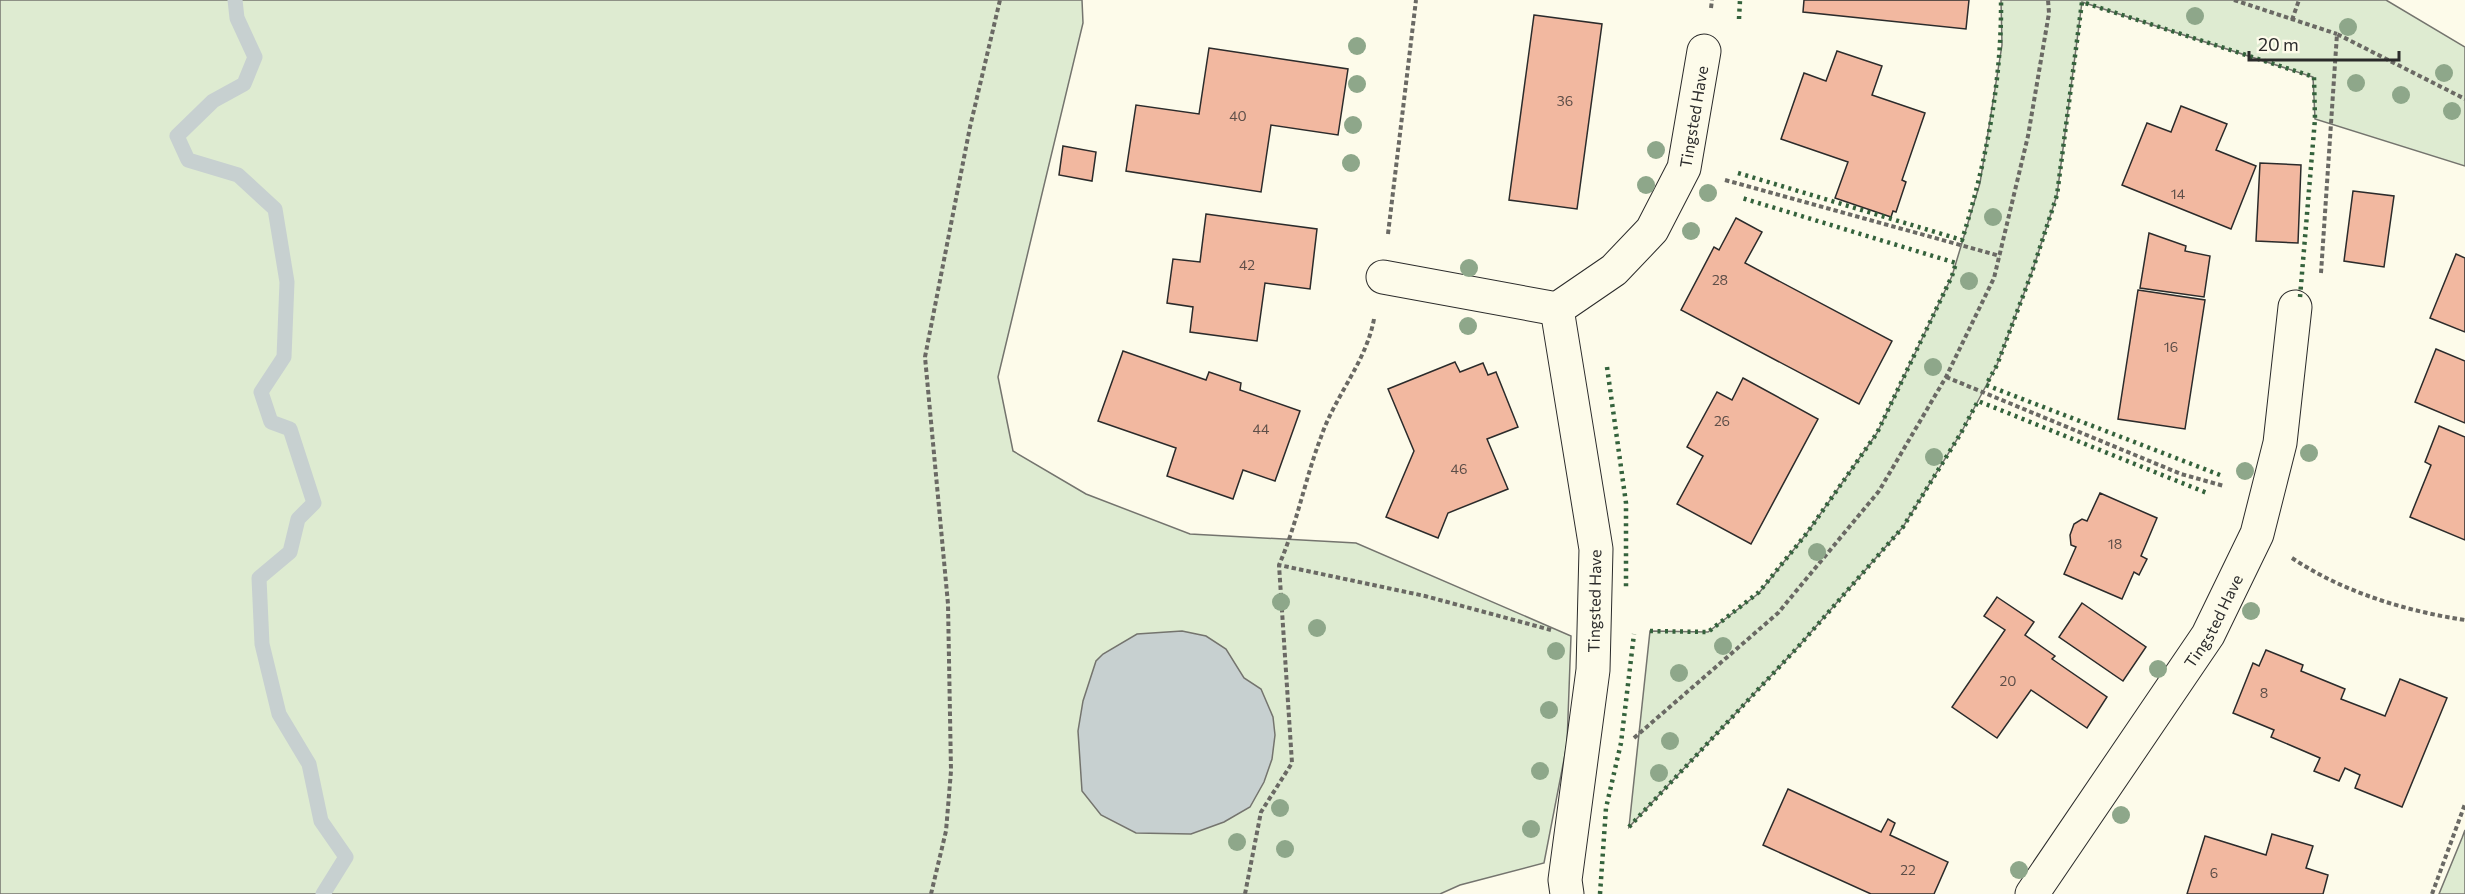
<svg xmlns="http://www.w3.org/2000/svg" width="2465" height="894" viewBox="0 0 2465 894" font-family="Commissioner,sans-serif">
  <rect width="100%" height="100%" fill="#fdfbea"/>
  <g fill="#deebd1" stroke="#74746e" stroke-width="1.5">
    <path d="M0,0H1082L1083,23L998,377L1013,451L1086,494L1190,534L1356,543L1571,636L1567,744L1544,863L1460,885L1440,894H0Z"/>
    <path d="M2001,0H2386L2465,47V166L2315,119L2313,77L2082,2L2057,195L2032,272L1997,365L1961,433L1903,527L1798,647L1629,827L1650,631L1708,632L1759,593L1807,533L1877,433L1952,276L1980,183L2002,45Z"/>
    <path d="M2465,830V894H2439L2462,838Z"/>
  </g>
  <path fill="#c7d0d0" stroke="#74746e" stroke-width="1.5" d="M1182,631L1206,636L1226,649L1244,678L1261,689L1273,717L1275,735L1272,759L1264,782L1250,807L1224,822L1191,834L1136,833L1101,815L1082,791L1078,731L1083,701L1096,661L1103,654L1137,634Z"/>
  <g fill="none" stroke-linecap="round" stroke-linejoin="round">
    <path stroke="#c7d0d0" stroke-width="15" d="M235,0L237,18L255,57L244,84L213,101L177,136L188,160L238,175L275,209L287,282L284,357L261,392L271,422L290,429L314,503L298,519L290,552L259,578L262,644L279,714L309,764L321,821L346,857L323,894"/>
  </g>
  <g fill="#f2b8a0" stroke="#2b2b2b" stroke-width="1.5">
    <path d="M1804,0H1969L1966,29L1803,12Z"/>
    <path d="M1534,15L1602,24L1577,209L1509,200Z"/>
    <path d="M1209,48L1348,69L1338,135L1271,125L1261,192L1126,171L1136,105L1199,114Z"/>
    <path d="M1837,51L1882,66L1872,95L1925,113L1902,180L1906,182L1896,212L1893,211L1891,217L1835,198L1848,162L1781,139L1804,73L1826,81Z"/>
    <path d="M2181,106L2227,124L2216,150L2256,166L2231,229L2122,185L2147,123L2171,132Z"/>
    <path d="M1063,146L1096,152L1092,181L1059,175Z"/>
    <path d="M2260,163L2301,165L2298,243L2256,241Z"/>
    <path d="M2353,191L2394,196L2384,267L2344,261Z"/>
    <path d="M1206,214L1317,229L1310,289L1265,283L1257,341L1190,332L1193,307L1167,303L1173,259L1200,262Z"/>
    <path d="M1736,218L1762,232L1745,263L1892,341L1859,404L1681,310L1714,247L1719,250Z"/>
    <path d="M2149,233L2186,246L2185,251L2210,256L2204,297L2140,288Z"/>
    <path d="M2456,254L2465,258V332L2430,318Z"/>
    <path d="M2138,290L2205,300L2185,429L2118,419Z"/>
    <path d="M2436,349L2465,361V423L2415,402Z"/>
    <path d="M1123,351L1206,380L1209,372L1241,383L1240,390L1300,411L1275,481L1243,470L1233,499L1167,476L1176,448L1098,421Z"/>
    <path d="M1455,362L1460,372L1483,363L1488,375L1496,372L1518,427L1487,439L1508,489L1448,513L1438,538L1386,517L1414,451L1388,389Z"/>
    <path d="M1743,378L1818,419L1751,544L1677,504L1703,456L1687,447L1717,392L1732,400Z"/>
    <path d="M2439,426L2465,437V540L2410,517L2431,465L2425,462Z"/>
    <path d="M2100,493L2157,518L2141,556L2147,559L2139,575L2134,572L2122,599L2064,574L2076,547L2071,545L2070,535L2074,524L2082,519L2087,521Z"/>
    <path d="M1997,597L2034,622L2025,635L2055,656L2052,659L2107,697L2087,728L2031,690L1997,738L1952,707L2005,630L1984,616Z"/>
    <path d="M2082,603L2146,647L2123,681L2059,637Z"/>
    <path d="M2266,650L2303,665L2301,671L2345,689L2341,699L2385,716L2400,679L2447,698L2402,807L2355,788L2360,775L2345,768L2339,781L2314,771L2320,758L2271,737L2274,730L2233,713L2253,663L2259,666Z"/>
    <path d="M1788,789L1881,832L1888,819L1895,823L1890,835L1948,862L1934,894H1871L1763,845Z"/>
    <path d="M2272,834L2313,846L2306,868L2328,875L2323,894H2187L2205,836L2266,855Z"/>
  </g>
  <g fill="none" stroke-linecap="round" stroke-linejoin="round">
    <g stroke="#2b2b2b" stroke-width="35">
      <g id="street">
        <path id="s1" d="M1383,277L1557,309L1614,270L1652,230L1684,168L1704,51"/>
        <path d="M1557,309L1596,549L1593,670L1565,880L1567,894"/>
        <path id="s2" d="M2032,894L2208,635L2257,534L2280,443L2295,307"/>
      </g>
    </g>
    <g stroke="#6a6964" stroke-width="4" stroke-dasharray="4.5 3" stroke-linecap="butt">
      <path d="M2234,0L2337,34"/>
      <path d="M1711,8L1712,0"/>
      <path d="M2292,20L2299,0"/>
      <path d="M1725,180L2000,256"/>
      <path d="M1388,234L1416,0"/>
      <path d="M2321,273L2337,34L2465,99"/>
      <path d="M1374,319C1366,362 1335,396 1321,437C1305,479 1297,524 1279,565L1425,596L1551,630"/>
      <path d="M1946,377L2181,474L2224,486"/>
      <path d="M2292,558C2343,592 2405,611 2465,620"/>
      <path d="M1634,738L1778,613L1879,491L1946,377L1994,278L2028,136L2049,13L2048,0"/>
      <path d="M931,894L946,831L951,771L948,604L925,357L970,127L1000,0"/>
      <path d="M1245,894L1261,812L1292,763L1279,565"/>
      <path d="M2432,894L2465,804"/>
    </g>
    <use href="#street" stroke="#fdfbea" stroke-width="33"/>
    <g stroke="#34623c" stroke-width="4.5" stroke-dasharray="3 4.5" stroke-linecap="butt">
      <path d="M1739,19L1740,0"/>
      <path d="M1738,173L1962,240C1986,163 2002,81 2001,0"/>
      <path d="M1607,367L1626,503V590"/>
      <path d="M2220,475L1986,385L1997,365L2032,272L2057,195L2082,2L2314,77L2315,119L2300,297"/>
      <path d="M1650,631L1708,632L1759,592L1807,533L1877,433L1952,276L1956,263L1742,198"/>
      <path d="M1629,827L1798,647L1903,527L1961,433L1978,401L2207,493"/>
      <path d="M1600,894L1606,808L1621,743L1634,634"/>
    </g>
  </g>
  <g fill="#8ea78a">
    <circle cx="2195" cy="16" r="9"/>
    <circle cx="2348" cy="27" r="9"/>
    <circle cx="1357" cy="46" r="9"/>
    <circle cx="2444" cy="73" r="9"/>
    <circle cx="2356" cy="83" r="9"/>
    <circle cx="1357" cy="84" r="9"/>
    <circle cx="2401" cy="95" r="9"/>
    <circle cx="2452" cy="111" r="9"/>
    <circle cx="1353" cy="125" r="9"/>
    <circle cx="1656" cy="150" r="9"/>
    <circle cx="1351" cy="163" r="9"/>
    <circle cx="1646" cy="185" r="9"/>
    <circle cx="1708" cy="193" r="9"/>
    <circle cx="1993" cy="217" r="9"/>
    <circle cx="1691" cy="231" r="9"/>
    <circle cx="1469" cy="268" r="9"/>
    <circle cx="1969" cy="281" r="9"/>
    <circle cx="1468" cy="326" r="9"/>
    <circle cx="1933" cy="367" r="9"/>
    <circle cx="2309" cy="453" r="9"/>
    <circle cx="1934" cy="457" r="9"/>
    <circle cx="2245" cy="471" r="9"/>
    <circle cx="1817" cy="552" r="9"/>
    <circle cx="1281" cy="602" r="9"/>
    <circle cx="2251" cy="611" r="9"/>
    <circle cx="1317" cy="628" r="9"/>
    <circle cx="1723" cy="646" r="9"/>
    <circle cx="1556" cy="651" r="9"/>
    <circle cx="2158" cy="669" r="9"/>
    <circle cx="1679" cy="673" r="9"/>
    <circle cx="1549" cy="710" r="9"/>
    <circle cx="1670" cy="741" r="9"/>
    <circle cx="1540" cy="771" r="9"/>
    <circle cx="1659" cy="773" r="9"/>
    <circle cx="1280" cy="808" r="9"/>
    <circle cx="2121" cy="815" r="9"/>
    <circle cx="1531" cy="829" r="9"/>
    <circle cx="1237" cy="842" r="9"/>
    <circle cx="1285" cy="849" r="9"/>
    <circle cx="2019" cy="870" r="9"/>
  </g>
  <g text-anchor="middle" dominant-baseline="central" stroke-width="4.5" stroke-linejoin="round" paint-order="stroke">
    <g font-size="14" fill="#5d4e48">
      <text x="1565" y="100">36</text>
      <text x="1238" y="115">40</text>
      <text x="2178" y="193">14</text>
      <text x="1247" y="264">42</text>
      <text x="1720" y="279">28</text>
      <text x="2171" y="346">16</text>
      <text x="1722" y="420">26</text>
      <text x="1261" y="428">44</text>
      <text x="1459" y="468">46</text>
      <text x="2115" y="543">18</text>
      <text x="2008" y="680">20</text>
      <text x="2264" y="692">8</text>
      <text x="1908" y="869">22</text>
      <text x="2214" y="872">6</text>
    </g>
    <g font-size="16" fill="#2b2b2b" stroke="#fdfbea">
      <text stroke="none"><textPath href="#s1" startOffset="423">Tingsted Have</textPath></text>
      <text transform="translate(1594 601) rotate(-89)">Tingsted Have</text>
      <text stroke="none"><textPath href="#s2" startOffset="328">Tingsted Have</textPath></text>
    </g>
  </g>
  <path d="M2249 51v9h150v-9" fill="none" stroke="#2b2b2b" stroke-width="3"/>
  <text x="2258" y="51" font-size="18" fill="#2b2b2b" stroke="#fdfbea" stroke-width="4.5" paint-order="stroke">20 m</text>
</svg>
